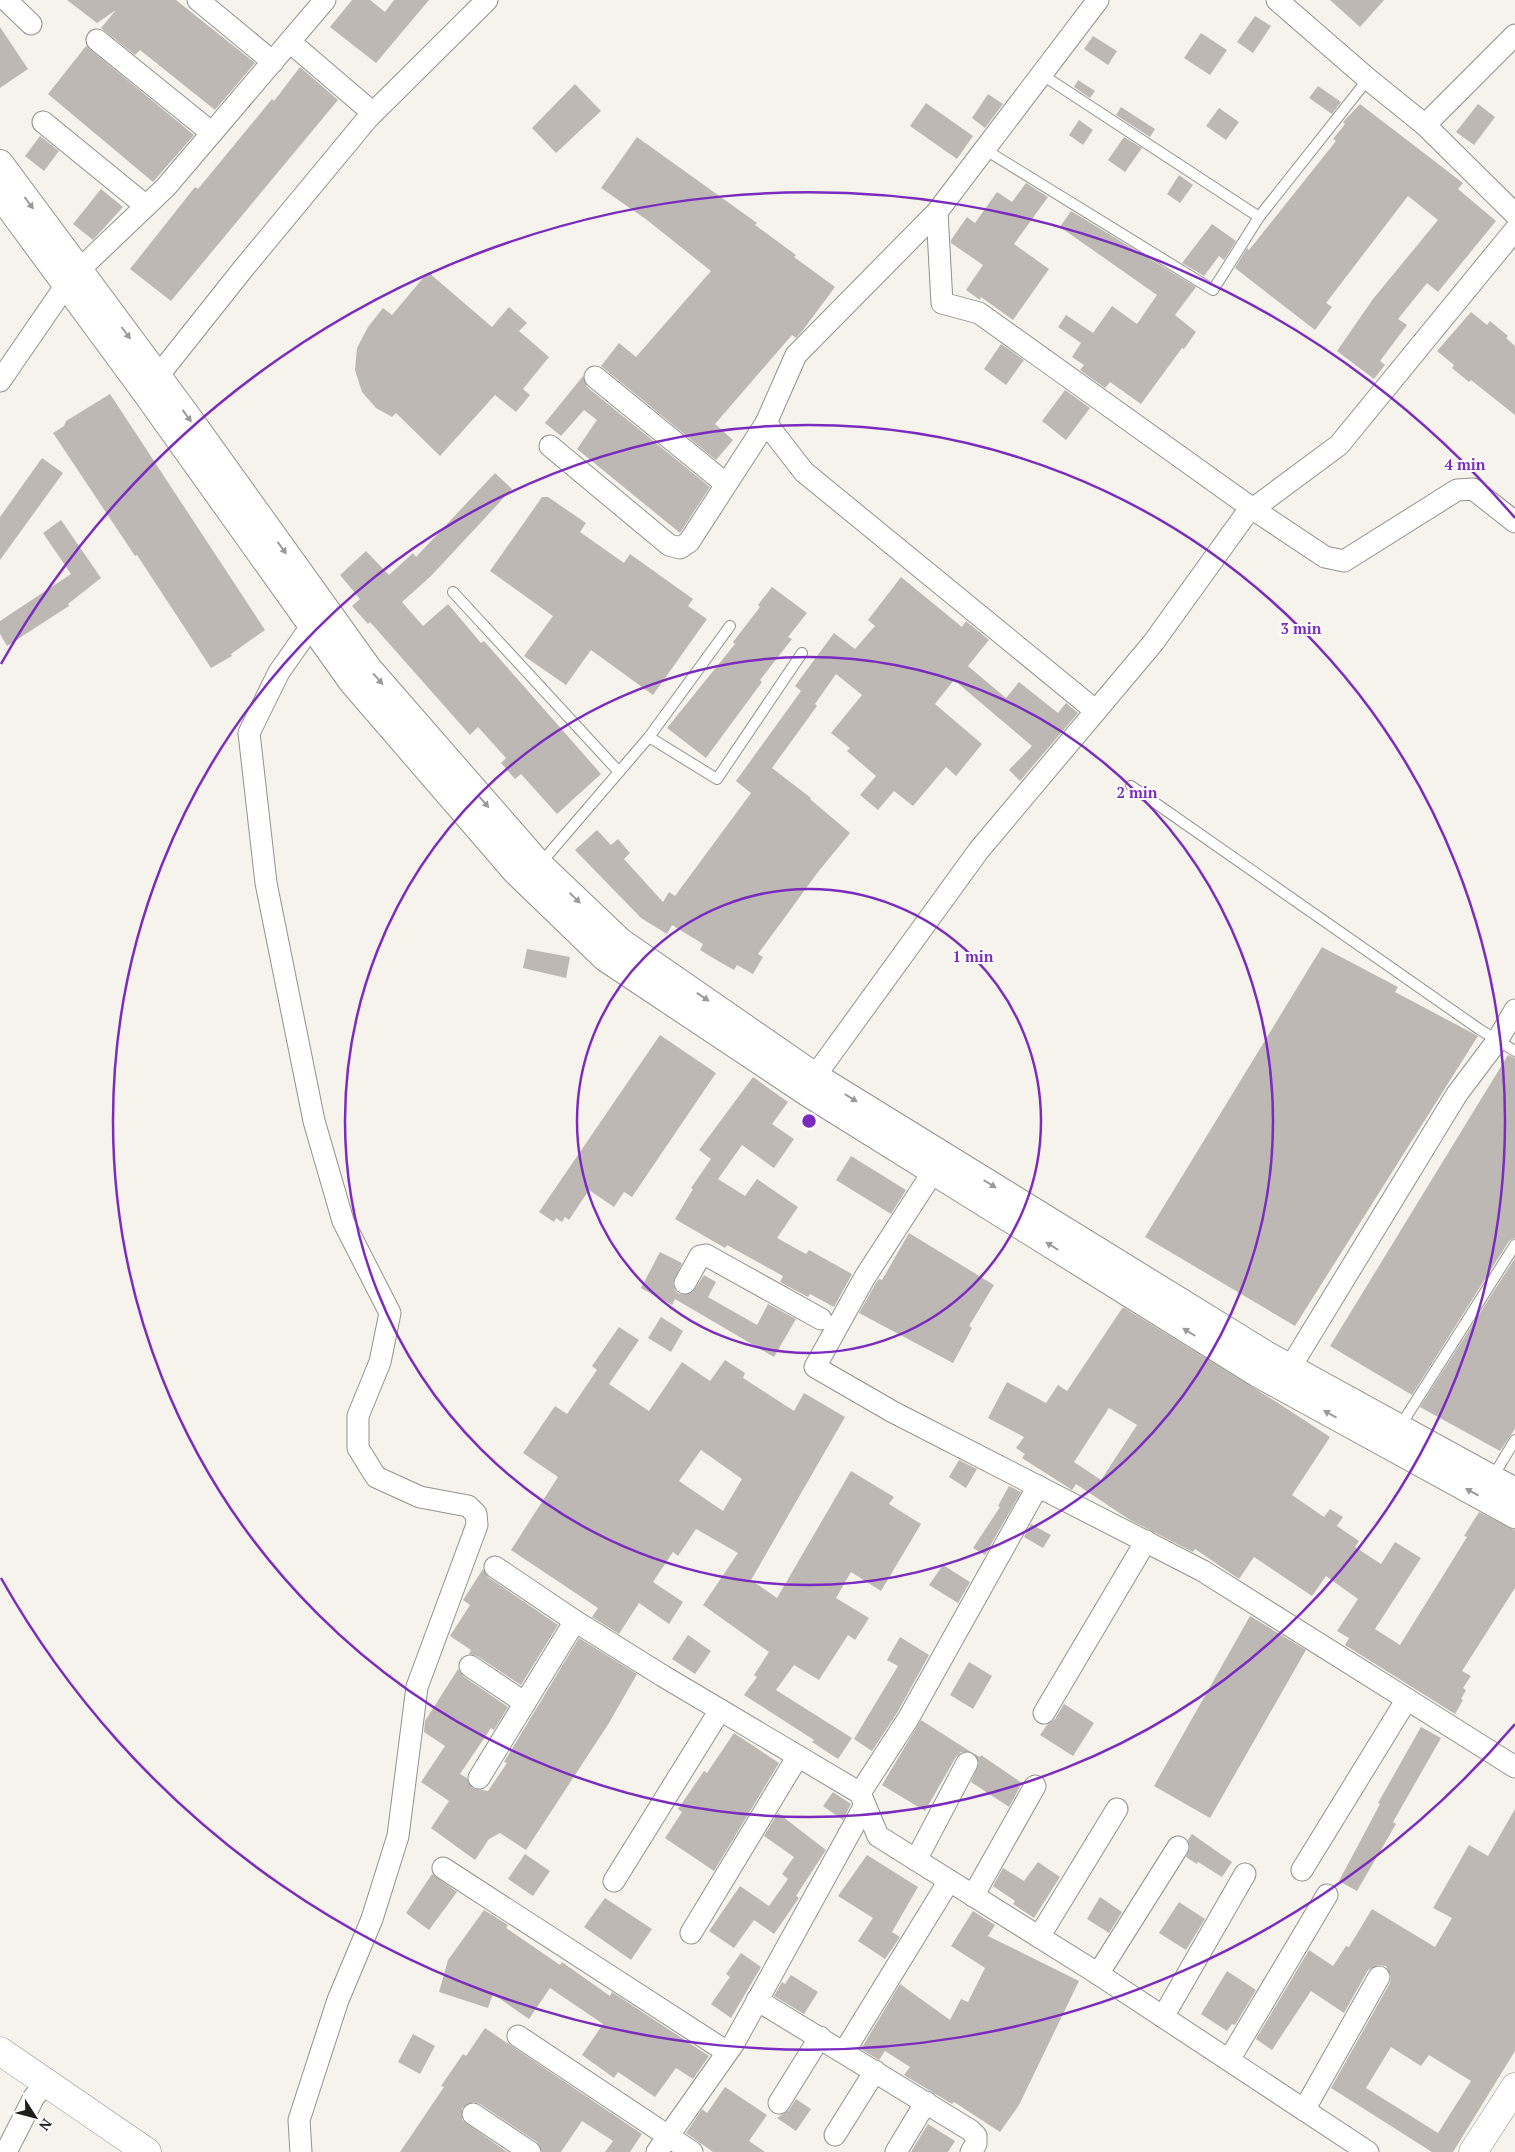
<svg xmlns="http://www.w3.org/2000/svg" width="1515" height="2152" viewBox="0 0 1515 2152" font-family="'PT Serif',serif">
  <rect width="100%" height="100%" fill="#f6f3ed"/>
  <g fill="#beb8b4" fill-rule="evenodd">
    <path d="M67,0H176L255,63L215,110L140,50L135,55L101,28L116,10L97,23Z"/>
    <path d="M352,0H370L385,12L394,0H429L376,63L330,27Z"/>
    <path d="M1330,0H1384L1360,27Z"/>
    <path d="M1255,16L1271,26L1253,53L1237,42Z"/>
    <path d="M0,27L28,69L0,88Z"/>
    <path d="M1201,33L1227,50L1210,75L1184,58Z"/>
    <path d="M1093,36L1117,51L1108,65L1084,49Z"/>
    <path d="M86,46L194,135L153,182L48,94Z"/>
    <path d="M300,67L338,100L171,301L130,269L195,187L198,189L272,99L274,101Z"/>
    <path d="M1078,80L1095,91L1090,98L1074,87Z"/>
    <path d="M575,84L601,111L556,153L532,128Z"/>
    <path d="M1318,86L1341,102L1332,114L1309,98Z"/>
    <path d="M988,94L1003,104L985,128L972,118Z"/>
    <path d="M926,103L973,136L957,159L910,126Z"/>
    <path d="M1360,104L1463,183L1458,189L1496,221L1438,292L1427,283L1398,319L1407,325L1380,361L1385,365L1374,379L1337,351L1373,299L1438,220L1408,196L1326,303L1332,307L1315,330L1235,268L1247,248L1249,250L1336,141L1333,139L1345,124L1343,122Z"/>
    <path d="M1478,104L1495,117L1474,145L1456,132Z"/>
    <path d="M1121,107L1155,129L1150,137L1116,115Z"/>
    <path d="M1219,108L1239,122L1226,140L1206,126Z"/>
    <path d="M1079,120L1093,130L1083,145L1069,135Z"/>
    <path d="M40,136L59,151L44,171L25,156Z"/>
    <path d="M637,137L757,223L755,225L796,255L794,257L835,287L803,330L796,338L792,335L715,424L733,440L716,460L601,366L619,343L636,357L711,271L647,220L601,188Z"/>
    <path d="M1124,137L1142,148L1125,172L1108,160Z"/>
    <path d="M1179,175L1193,185L1180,203L1167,194Z"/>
    <path d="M1026,183L1048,197L1014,244L1049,269L1013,320L981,297L980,300L966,290L983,265L951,243V240L967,217L975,223L997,192L1012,202Z"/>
    <path d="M101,189L123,207L93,240L73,224Z"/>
    <path d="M1071,211L1196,287L1175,315L1196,332L1184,349L1182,348L1141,404L1110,382L1105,388L1080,370L1084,365L1072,357L1081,343L1058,327L1066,315L1093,333L1112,306L1137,324L1157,295L1060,227Z"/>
    <path d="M1212,224L1236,241L1224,260L1219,256L1204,276L1182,263Z"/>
    <path d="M428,272L492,327L509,307L527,323L519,331L549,357L523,389L530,395L516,412L495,395L440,456L396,413L392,417L376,408L362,392L355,370L357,348L368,327L383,308L392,315Z"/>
    <path d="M1471,312L1487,325L1490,321L1508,336L1506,338L1515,346V415L1471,380L1469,382L1452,368L1454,365L1437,351Z"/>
    <path d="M1001,344L1024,360L1006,385L984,369Z"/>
    <path d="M583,376L587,387L710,487L680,533L577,449L597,420L584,410L561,436L545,423Z"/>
    <path d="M1065,390L1090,408L1066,440L1042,421Z"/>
    <path d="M110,394L265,630L231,654L232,656L211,668L137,555L135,556L53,433L64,426L66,421Z"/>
    <path d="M42,458L63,473L0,560V517Z"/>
    <path d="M495,473L512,489L431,576L402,602L423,626L448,604L481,643L484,641L601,774L557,814L521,774L515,779L501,763L506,758L478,727L470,735L370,622L368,624L352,606L360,599L340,575L366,551L389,575L413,553L416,557Z"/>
    <path d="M542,497H548L586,523L580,532L624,563L630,554L693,599L688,606L707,619L653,695L591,650L566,685L524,656L553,616L490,571Z"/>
    <path d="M61,520L101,578L68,604L69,606L7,646L0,634V621L71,574L43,533Z"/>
    <path d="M901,577L962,627L966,621L989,640L968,666L1006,698L1019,682L1058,713L1066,703L1078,713L1020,781L1009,770L1032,746L954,680L935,704L982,744L956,776L946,767L913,806L894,791L878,810L860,795L876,776L847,751L850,748L831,733L862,695L836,674L815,704L817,706L772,768L811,798L810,799L850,833L818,872L758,954L763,957L753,974L737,965L734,970L718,961L700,950L703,944L672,925L667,934L641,918L575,850L597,830L611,845L618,839L630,853L624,859L663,902L669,892L675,896L751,793L736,781L801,691L795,686L834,633L855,649L875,626L868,620Z"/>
    <path d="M772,587L807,613L788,637L792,639L760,680L762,682L706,758L667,728L735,644L733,642L760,607L758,605Z"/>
    <path d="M1322,947L1398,987L1395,992L1478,1036L1295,1326L1145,1237Z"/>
    <path d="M527,949L570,957L566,978L523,968Z"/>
    <path d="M660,1035L716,1073L632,1197L624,1192L614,1207L589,1190L569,1220L565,1217L562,1222L556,1218L554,1222L539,1212Z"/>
    <path d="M1508,1055L1515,1058V1238L1509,1241L1412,1395L1330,1346Z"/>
    <path d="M753,1077L788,1102L772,1124L794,1139L774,1168L742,1145L718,1179L745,1196L757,1179L798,1207L777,1238L806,1254L809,1250L852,1274L834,1307L810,1294L808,1297L780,1282L783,1276L727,1245L725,1248L675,1219L693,1189L691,1188L711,1159L699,1150Z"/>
    <path d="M851,1156L906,1190L891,1214L836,1180Z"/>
    <path d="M909,1233L994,1285L969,1326L972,1328L953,1363L859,1313L876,1283L879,1279L882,1280Z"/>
    <path d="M660,1252L682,1263L673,1283L675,1290L679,1294L692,1293L704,1275L716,1282L708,1297L757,1325L768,1304L796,1319L774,1357L675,1299L672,1305L641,1288Z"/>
    <path d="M1515,1258V1429L1500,1451L1420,1407Z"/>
    <path d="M1123,1307L1275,1401L1330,1437L1292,1495L1324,1517L1330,1509L1343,1517L1337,1526L1359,1541L1355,1547L1381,1564L1395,1542L1421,1558L1375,1629L1400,1645L1467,1537L1464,1536L1479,1512L1515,1530V1588L1462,1671L1471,1676L1463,1688L1466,1690L1461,1699L1463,1700L1455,1714L1345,1645L1349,1638L1337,1631L1358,1599L1326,1576L1312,1596L1254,1557L1239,1579L1195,1549L1193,1552L1130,1520L1076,1484L1072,1490L1069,1488L1022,1458L1025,1454L1016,1448L1024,1437L988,1418L1007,1382L1046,1403L1058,1385L1067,1391ZM1109,1408L1137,1425L1101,1480L1074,1462Z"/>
    <path d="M661,1317L683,1331L671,1352L648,1338Z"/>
    <path d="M619,1327L639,1340L609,1384L649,1411L682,1362L710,1381L725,1360L745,1373L743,1378L794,1411L804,1393L845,1417L751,1580L777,1598L851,1471L894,1497L889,1504L921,1524L881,1591L851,1572L836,1598L869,1618L855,1640L848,1635L819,1680L794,1665L776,1690L852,1738L838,1759L812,1742L814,1740L744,1695L757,1677L754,1675L769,1652L703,1605L738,1553L696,1529L678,1556L673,1552L653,1582L683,1602L669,1624L639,1603L619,1634L592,1617L598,1608L511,1550L558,1477L523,1453L555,1406L567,1414L597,1370L592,1366ZM701,1450L742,1479L723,1511L679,1481Z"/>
    <path d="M959,1460L977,1469L966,1488L949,1477Z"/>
    <path d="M1009,1486L1021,1492L985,1555L973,1548L1000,1507L998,1506Z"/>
    <path d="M1031,1524L1051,1535L1043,1548L1024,1537Z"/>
    <path d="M943,1565L970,1582L958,1603L929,1585Z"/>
    <path d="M483,1569L488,1577L558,1625L521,1685L477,1656L469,1654L471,1650L450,1636L470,1605L463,1600Z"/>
    <path d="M1250,1616L1306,1650L1210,1818L1154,1786Z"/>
    <path d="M688,1635L711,1651L695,1674L672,1659Z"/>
    <path d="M900,1637L929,1655L897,1713L872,1751L854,1739L898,1666L887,1660Z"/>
    <path d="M579,1638L637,1674L609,1723L526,1850L500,1833L489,1839L475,1860L431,1828L449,1801L421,1782L445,1746L424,1732L425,1721L458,1669L463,1676L508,1707L494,1730L491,1728L460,1774L467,1778L472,1788L488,1791L507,1763L504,1762Z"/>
    <path d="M969,1662L992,1676L973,1709L950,1695Z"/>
    <path d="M1064,1704L1094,1723L1073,1756L1040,1735L1047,1725L1055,1719Z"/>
    <path d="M921,1720L971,1752H961L956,1757L925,1811L882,1785Z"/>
    <path d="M1421,1727L1441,1738L1393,1822L1396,1824L1357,1891L1339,1881L1380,1804L1378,1803Z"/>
    <path d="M734,1733L779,1763L714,1871L665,1838L682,1812L678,1809L704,1771L707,1773Z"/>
    <path d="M975,1754L980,1757L981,1755L1022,1783L1009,1807L971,1782L979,1763Z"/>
    <path d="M833,1792L851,1804L843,1820L823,1806Z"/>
    <path d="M1515,1809V2051L1453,2152H1432L1331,2088L1390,1983L1391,1976L1386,1966L1378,1965L1368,1970L1344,2013L1311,1991L1272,2050L1256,2039L1309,1950L1333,1966L1346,1946L1349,1947L1372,1909L1435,1947L1452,1918L1433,1908L1469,1845L1488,1856ZM1391,2047L1421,2066L1429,2055L1471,2081L1438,2133L1366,2088Z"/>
    <path d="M778,1813L826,1850L796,1896L799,1898L774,1934L754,1920L734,1948L709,1931L740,1886L769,1906L788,1879L782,1874L794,1857L764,1836Z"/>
    <path d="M1192,1834L1232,1862L1222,1877L1198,1862L1197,1864L1186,1857L1190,1848L1188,1840Z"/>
    <path d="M525,1854L550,1871L533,1896L508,1879Z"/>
    <path d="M867,1855L918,1887L892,1932L900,1937L885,1959L858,1941L873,1918L838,1896Z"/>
    <path d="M1038,1862L1060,1877L1034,1918L1013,1904L1015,1901L993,1886L1003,1868L1024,1881Z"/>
    <path d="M432,1874L457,1892L429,1930L406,1913Z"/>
    <path d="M1100,1897L1122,1912L1109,1933L1087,1919Z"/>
    <path d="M605,1898L652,1929L631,1960L584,1927Z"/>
    <path d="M1179,1902L1205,1919L1186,1950L1159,1933Z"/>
    <path d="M484,1910L508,1925L506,1928L560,1965L562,1962L610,1996L612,1992L709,2056L693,2079L676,2068L655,2097L618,2072L614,2078L582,2055L603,2024L550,1988L529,2019L493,1994L488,2008L439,1992L448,1960Z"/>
    <path d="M973,1911L995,1925L988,1936L1079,1981L1019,2105L1000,2132L954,2102L952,2104L904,2075L910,2067L885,2051L879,2060L861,2049L900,1984L950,2020L961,1999L968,2002L985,1968L951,1946Z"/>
    <path d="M741,1953L761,1967L731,2018L711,2004L730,1977L726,1974Z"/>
    <path d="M1227,1971L1256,1990L1235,2025L1232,2024L1227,2031L1201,2014Z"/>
    <path d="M791,1975L818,1992L804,2014L774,1996L782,1982L785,1984Z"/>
    <path d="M485,2028L642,2134L630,2152H605L613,2141L582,2121L561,2152H542L537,2142L480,2104L473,2102L462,2108V2120L507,2152H400L444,2087L441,2086L463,2054L466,2056Z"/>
    <path d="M413,2034L435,2046L420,2074L398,2062Z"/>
    <path d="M725,2087L767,2115L749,2141L765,2152H713L686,2133L702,2109L707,2113Z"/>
    <path d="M796,2099L811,2109L796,2131L777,2118L789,2110Z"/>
    <path d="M928,2124L955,2141L948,2152H911Z"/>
  </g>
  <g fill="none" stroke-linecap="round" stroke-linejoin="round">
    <g stroke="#94918b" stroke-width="12">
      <g id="service">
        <path d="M1041,74L1259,217"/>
        <path d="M984,149L1213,290L1259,217L1368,79"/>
        <path d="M453,592L619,772"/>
        <path d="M649,737L717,779L802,653"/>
        <path d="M1131,786L1479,1029L1515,1051"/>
        <path d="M540,864L649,737L730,626"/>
        <path d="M1399,1428L1515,1245"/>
        <path d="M1492,1478L1515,1440"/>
      </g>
    </g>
    <g stroke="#94918b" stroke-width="23">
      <g id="minor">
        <path d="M6,0L31,24"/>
        <path d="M198,0L273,62"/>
        <path d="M1098,0L937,212L942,303L979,313L1253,509L1325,557L1344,561L1457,490L1473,489L1515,522"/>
        <path d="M1277,0L1368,79L1425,125L1515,214"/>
        <path d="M97,40L212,133"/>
        <path d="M290,42L373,113"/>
        <path d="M43,122L146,206"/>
        <path d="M1425,125L1515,35"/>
        <path d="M937,212L796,355L766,423L804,472L1096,711"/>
        <path d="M79,270L166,187L325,0"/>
        <path d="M158,376L243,269L368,118L487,0"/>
        <path d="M595,377L726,484"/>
        <path d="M0,381L66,285"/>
        <path d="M550,446L669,545L680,548L689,542L766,423"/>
        <path d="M815,1076L979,850L1153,643L1246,514L1339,445L1515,230"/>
        <path d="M942,1158L865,1277L815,1367L893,1412L1203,1571L1515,1767"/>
        <path d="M685,1283L700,1256L706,1255L821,1319"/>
        <path d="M1290,1368L1457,1094L1497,1041L1515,1010"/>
        <path d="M495,1567L575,1621L663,1676L860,1793L878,1836L1092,1970L1368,2152"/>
        <path d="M470,1666L525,1703"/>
        <path d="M1044,1713L1146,1541"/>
        <path d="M479,1778L575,1621"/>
        <path d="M860,1793L908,1719L1038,1486"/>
        <path d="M916,1860L967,1763"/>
        <path d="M443,1868L727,2052"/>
        <path d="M1302,1870L1407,1699"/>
        <path d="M614,1881L720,1710"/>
        <path d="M973,1896L1035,1786"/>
        <path d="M691,1933L798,1756"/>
        <path d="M1039,1937L1117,1809"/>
        <path d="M1098,1974L1178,1847"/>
        <path d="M757,2000L970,2130L976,2136V2144L971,2152"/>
        <path d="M1163,2017L1245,1874"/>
        <path d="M518,2036L692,2152"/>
        <path d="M844,2052L949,1881"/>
        <path d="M1229,2060L1327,1895"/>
        <path d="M779,2103L820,2037"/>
        <path d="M1304,2110L1379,1977"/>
        <path d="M473,2114L530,2152"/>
        <path d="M835,2135L875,2071"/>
        <path d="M6,2152L34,2097L46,2083"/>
        <path d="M301,2152L299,2120L338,2000L372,1919L398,1836L417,1687L477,1525L476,1514L468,1506L420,1497L376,1477L358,1448V1416L380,1362L390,1313L343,1221L314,1121L266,883L249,733L279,672L312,625"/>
        <path d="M657,2152L734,2043L865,1805"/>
        <path d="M896,2152L926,2102"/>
      </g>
    </g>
    <g stroke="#94918b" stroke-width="28">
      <g id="tertiary">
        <path d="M0,163L186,414L369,669L539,864L620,941L815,1076L1269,1356L1515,1491"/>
        <path d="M0,195L145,392L352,682L516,872L605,958L809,1094L1258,1374L1515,1515"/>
      </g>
    </g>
    <g stroke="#94918b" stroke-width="29">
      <g id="secondary">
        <path d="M0,2051L147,2152"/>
        <path d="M1473,2152L1515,2087"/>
      </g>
    </g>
    <use href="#service" stroke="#fff" stroke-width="10"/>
    <use href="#minor" stroke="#fff" stroke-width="21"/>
    <use href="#tertiary" stroke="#fff" stroke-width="26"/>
    <use href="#secondary" stroke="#fff" stroke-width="28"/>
  </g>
  <defs><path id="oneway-solid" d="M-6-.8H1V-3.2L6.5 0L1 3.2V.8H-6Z" transform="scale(1.25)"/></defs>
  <g fill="#9a9a99">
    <use href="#oneway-solid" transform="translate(29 203) rotate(53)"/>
    <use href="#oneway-solid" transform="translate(126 333) rotate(53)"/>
    <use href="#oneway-solid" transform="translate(187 416) rotate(54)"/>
    <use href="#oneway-solid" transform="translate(282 548) rotate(54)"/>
    <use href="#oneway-solid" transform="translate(378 679) rotate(49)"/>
    <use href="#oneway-solid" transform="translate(484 802) rotate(49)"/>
    <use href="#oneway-solid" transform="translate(575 898) rotate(44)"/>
    <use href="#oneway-solid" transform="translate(703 997) rotate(34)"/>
    <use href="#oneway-solid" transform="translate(851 1098) rotate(32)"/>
    <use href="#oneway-solid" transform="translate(990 1184) rotate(32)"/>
    <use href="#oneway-solid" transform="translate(1052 1246) rotate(-148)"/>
    <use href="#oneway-solid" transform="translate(1189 1332) rotate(-148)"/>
    <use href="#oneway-solid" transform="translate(1330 1414) rotate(-151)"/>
    <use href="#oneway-solid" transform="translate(1472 1492) rotate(-151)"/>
  </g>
  <g fill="none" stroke="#7b2cbf" stroke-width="2.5">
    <circle cx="809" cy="1121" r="232"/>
    <circle cx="809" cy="1121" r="464"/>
    <circle cx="809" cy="1121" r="696"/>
    <path d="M1515 1724A928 928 0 0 1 1 1578M1 664A928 928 0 0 1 1515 518"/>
  </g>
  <circle cx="809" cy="1121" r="8" fill="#7b2cbf" stroke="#fff" stroke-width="2.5"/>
  <g font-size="15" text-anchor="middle" font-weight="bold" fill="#7b2cbf" stroke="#fff" stroke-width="4" stroke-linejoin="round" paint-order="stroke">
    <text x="1465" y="470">4 min</text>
    <text x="1301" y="634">3 min</text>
    <text x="1137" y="798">2 min</text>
    <text x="973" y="962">1 min</text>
  </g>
  <g transform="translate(35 2117) rotate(126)" stroke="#ffffff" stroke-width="4" paint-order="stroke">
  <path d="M0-4L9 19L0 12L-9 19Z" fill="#1f1e1c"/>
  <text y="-8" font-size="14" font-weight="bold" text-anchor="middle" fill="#1f1e1c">N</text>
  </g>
</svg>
